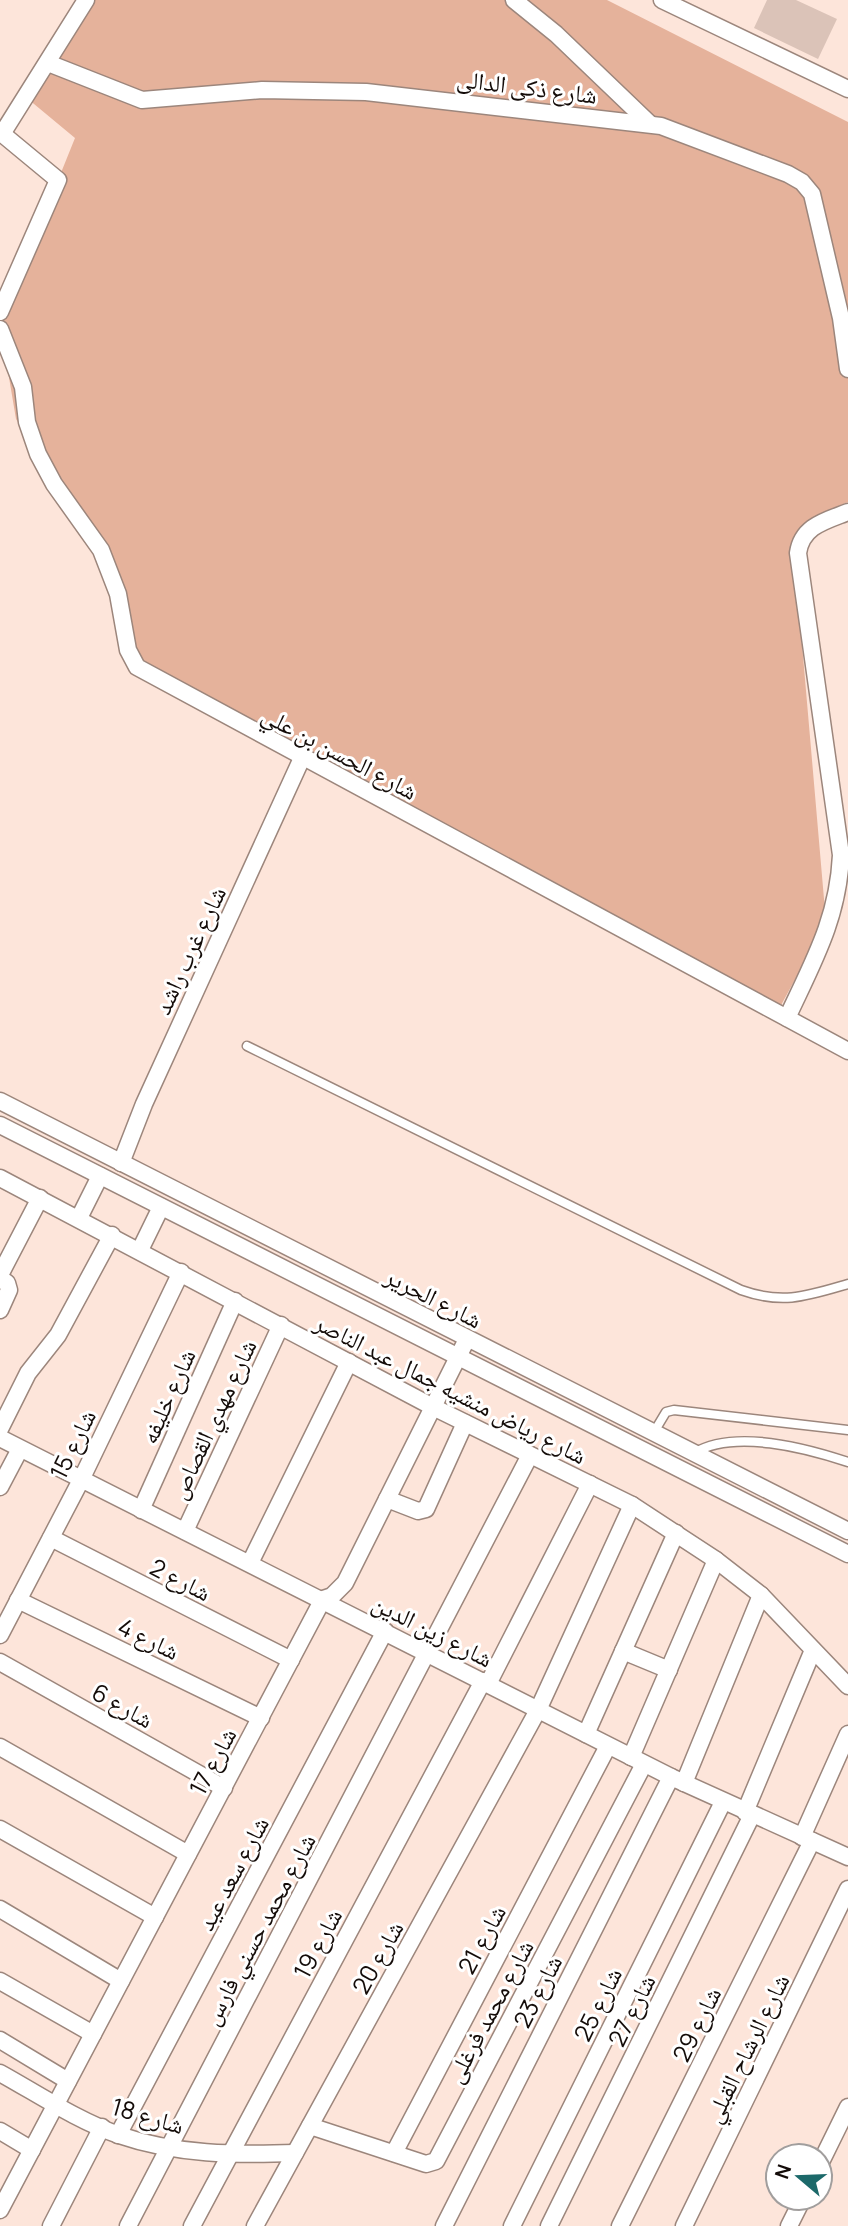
<svg xmlns="http://www.w3.org/2000/svg" width="848" height="2226" viewBox="0 0 848 2226" font-family="Manrope,'Noto Naskh Arabic',sans-serif">
  <rect width="100%" height="100%" fill="#fde5da"/>
  <path fill="#e5b29b" d="M81,0H607L848,122V502L816,516L794,552L826,922L779,1009L127,654L116,586L16,419L0,324L75,138L28,99Z"/>
  <path fill="#dbc3b8" d="M767,0H796L837,19L818,59L754,28Z"/>
  <g fill="none" stroke-linecap="round" stroke-linejoin="round">
    <g stroke="#9c867c" stroke-width="11">
      <g id="lane">
        <path d="M247,1046L741,1290C783,1305 807,1296 848,1284"/>
        <path d="M654,1432L666,1412L674,1410L848,1430"/>
        <path d="M694,1453C734,1429 806,1448 848,1462"/>
      </g>
    </g>
    <g stroke="#9c867c" stroke-width="19">
      <g id="street">
        <path d="M514,0L556,34L650,124"/>
        <path d="M662,0L848,89"/>
        <path d="M48,63L142,100L262,90L366,92L661,126L788,174L802,182L812,194L841,318L848,369"/>
        <path d="M0,132L58,180L0,312"/>
        <path d="M2,134L86,0"/>
        <path d="M0,329L23,387L27,422L38,454L54,484L101,550L118,594L128,650L137,667L848,1051"/>
        <path d="M787,1018C813,962 838,919 841,855L798,553C802,526 825,521 848,512"/>
        <path d="M0,1101L848,1531"/>
        <path d="M0,1125L848,1554"/>
        <path d="M121,1163L144,1104L302,758"/>
        <path d="M0,1178L433,1407L632,1505L716,1560L761,1595L848,1686"/>
        <path d="M79,1218L100,1176"/>
        <path d="M140,1250L161,1207"/>
        <path d="M0,1310L9,1290L7,1283L1,1279V1273L40,1198"/>
        <path d="M0,1429L28,1373L58,1335L112,1235"/>
        <path d="M0,1438L671,1777L848,1857"/>
        <path d="M0,1487L20,1449"/>
        <path d="M387,1499L418,1511L426,1509L465,1423"/>
        <path d="M141,1510L235,1301"/>
        <path d="M185,1531L281,1325"/>
        <path d="M51,1538L291,1660"/>
        <path d="M250,1563L349,1362"/>
        <path d="M18,1600L261,1718"/>
        <path d="M0,1635L81,1480L181,1272"/>
        <path d="M623,1651L669,1670"/>
        <path d="M0,1662L224,1788"/>
        <path d="M488,1684L590,1484"/>
        <path d="M586,1734L676,1533"/>
        <path d="M0,1747L188,1854"/>
        <path d="M631,1757L716,1560"/>
        <path d="M684,1783L761,1595"/>
        <path d="M745,1812L813,1650"/>
        <path d="M0,1829L155,1917"/>
        <path d="M802,1837L848,1734"/>
        <path d="M0,1909L121,1981"/>
        <path d="M0,1981L93,2034"/>
        <path d="M0,2040L68,2081"/>
        <path d="M0,2073C38,2094 78,2121 119,2135C177,2155 235,2155 295,2153"/>
        <path d="M310,2126L426,2164L436,2161L644,1764"/>
        <path d="M0,2131L32,2150"/>
        <path d="M118,2135L385,1631"/>
        <path d="M394,2153L608,1746"/>
        <path d="M820,2164L848,2107"/>
        <path d="M0,2210L323,1599L332,1596L345,1583L467,1339"/>
        <path d="M51,2226L102,2127"/>
        <path d="M128,2226L530,1455"/>
        <path d="M192,2226L483,1681"/>
        <path d="M255,2226L538,1710L632,1505"/>
        <path d="M444,2226L671,1777"/>
        <path d="M512,2226L723,1802"/>
        <path d="M549,2226L752,1815"/>
        <path d="M620,2226L812,1841"/>
        <path d="M684,2226L848,1889"/>
        <path d="M789,2226L803,2198"/>
      </g>
    </g>
    <use href="#lane" stroke="#fff" stroke-width="8"/>
    <use href="#street" stroke="#fff" stroke-width="16"/>
  </g>
  <g text-anchor="middle" dominant-baseline="central" stroke-width="6" stroke-linejoin="round" paint-order="stroke">
    <g font-size="24" fill="#140c09" stroke="#fff">
      <text transform="translate(527 86) rotate(7)">شارع ذكى الدالى</text>
      <text transform="translate(340 752) rotate(28)">شارع الحسن بن علي</text>
      <text transform="translate(189 950) rotate(-65)">شارع غرب راشد</text>
      <text transform="translate(434 1297) rotate(27)">شارع الحرير</text>
      <text transform="translate(451 1388) rotate(27)">شارع رياض منشيه جمال عبد الناصر</text>
      <text transform="translate(167 1396) rotate(-66)">شارع خليفه</text>
      <text transform="translate(212 1419) rotate(-65)">شارع مهدي القصاص</text>
      <text transform="translate(72 1444) rotate(-64)">شارع 15</text>
      <text transform="translate(181 1579) rotate(27)">شارع 2</text>
      <text transform="translate(433 1630) rotate(27)">شارع زين الدين</text>
      <text transform="translate(149 1638) rotate(26)">شارع 4</text>
      <text transform="translate(123 1705) rotate(29)">شارع 6</text>
      <text transform="translate(212 1761) rotate(-62)">شارع 17</text>
      <text transform="translate(232 1873) rotate(-62)">شارع سعد عيد</text>
      <text transform="translate(258 1929) rotate(-62)">شارع محمد حسني فارس</text>
      <text transform="translate(481 1939) rotate(-62)">شارع 21</text>
      <text transform="translate(317 1943) rotate(-62)">شارع 19</text>
      <text transform="translate(377 1957) rotate(-61)">شارع 20</text>
      <text transform="translate(537 1991) rotate(-63)">شارع 23</text>
      <text transform="translate(597 2004) rotate(-64)">شارع 25</text>
      <text transform="translate(631 2010) rotate(-64)">شارع 27</text>
      <text transform="translate(489 2011) rotate(-62)">شارع محمد فرغلى</text>
      <text transform="translate(696 2024) rotate(-64)">شارع 29</text>
      <text transform="translate(746 2048) rotate(-64)">شارع الرشاح القبلي</text>
      <text transform="translate(148 2115) rotate(16)">شارع 18</text>
    </g>
  </g>
  <g transform="translate(799 2177) rotate(289)"><circle r="33" fill="#ffffff" stroke="#a19e9d" stroke-width="2"/>
  <path d="M0-5L12 26L0 18L-12 26Z" fill="#1c696a"/>
  <text y="-10" font-size="19" font-weight="bold" text-anchor="middle" fill="#140c09">N</text>
  </g>
</svg>
